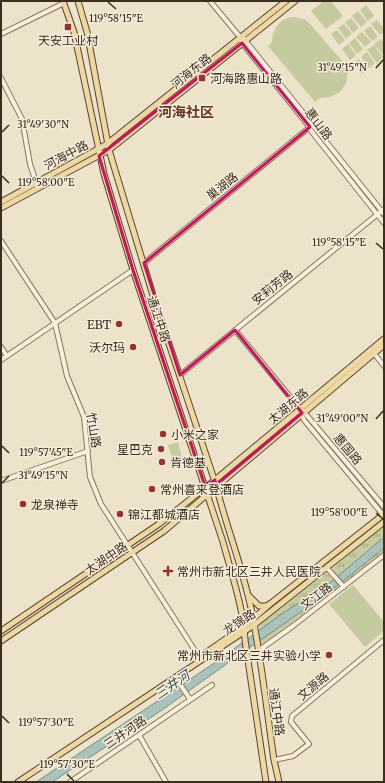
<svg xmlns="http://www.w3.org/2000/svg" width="385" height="783" viewBox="0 0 385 783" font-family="Merriweather,'Noto Sans SC',serif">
  <defs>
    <pattern id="park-tufts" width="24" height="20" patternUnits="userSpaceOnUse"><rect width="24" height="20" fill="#c5cb9e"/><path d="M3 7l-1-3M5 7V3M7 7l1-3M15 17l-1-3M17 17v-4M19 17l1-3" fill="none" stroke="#a1a580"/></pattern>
  </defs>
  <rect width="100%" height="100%" fill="#ede3ca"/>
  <g fill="#c5cb9e">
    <path d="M324,1H331L343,16L326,29L311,11Z"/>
    <path d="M366,5L374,16L368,21L360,10Z"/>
    <path d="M358,11L367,22L361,27L352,16Z"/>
    <path d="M293,17L304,19L309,23L351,71L347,75V80L345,85L340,92L330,97L320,98L315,102L268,46L272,42C273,28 279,19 293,17Z"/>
    <path d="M351,18L359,28L353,33L345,22Z"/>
    <path d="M377,20L384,28V32L380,35L371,24Z"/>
    <path d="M344,24L352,34L346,39L338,28Z"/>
    <path d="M370,26L378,37L372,41L364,31Z"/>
    <path d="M337,30L345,40L339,45L331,34Z"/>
    <path d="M362,32L371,42L365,47L356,37Z"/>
    <path d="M355,38L363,49L357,54L349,43Z"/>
    <path d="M381,39L384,43V56L374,44Z"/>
    <path d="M348,44L356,55L350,60L342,49Z"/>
    <path d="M374,45L383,57L377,63L367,50Z"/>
    <path d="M367,52L375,63L369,68L361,57Z"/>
    <path d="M359,59L368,69L362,74L353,63Z"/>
    <path d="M178,442L182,458L173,461L168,445Z"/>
    <path d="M353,585L384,622V631L365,647L329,604Z"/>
  </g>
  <g fill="url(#park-tufts)">
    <path d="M381,529H384V553L346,583L343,582L333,571V568L377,531Z"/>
    <path d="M325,574H328L339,587L338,589L262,645L260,644L259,627L262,623Z"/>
  </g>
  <path fill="#aac2bb" stroke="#719089" d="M384,537V548L328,593L278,628L236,657L162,710L52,782H36L216,662L283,613L330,583Z"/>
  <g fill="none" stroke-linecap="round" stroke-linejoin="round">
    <g stroke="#89765f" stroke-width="6">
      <g id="minor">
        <path d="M210,1L240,37L242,43L308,125L312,132L384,223"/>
        <path d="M1,34L64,3"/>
        <path d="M244,39L384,214"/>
        <path d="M1,78L22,119L30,164L36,182"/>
        <path d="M1,241L55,323L67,376L84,417L90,477L101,504L201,660"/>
        <path d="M144,263L311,126"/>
        <path d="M235,330L300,409L304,412L384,507"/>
        <path d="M1,347L7,356"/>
        <path d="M373,352L384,366"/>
        <path d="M1,360L133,270"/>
        <path d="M180,375L384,209"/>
        <path d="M301,413L304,420L384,516"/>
        <path d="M1,481L88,451"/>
        <path d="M327,568L344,587"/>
        <path d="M258,651L293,626L384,555"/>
        <path d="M175,677L190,699"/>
        <path d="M139,735L166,782"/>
        <path d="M274,760L293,756L309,744L291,722L292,716L384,640"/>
        <path d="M70,782L212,685"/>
      </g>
    </g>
    <g stroke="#574532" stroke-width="7">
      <g id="major">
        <path d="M63,1L74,32L104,174L133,270L223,542C231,572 244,610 245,640L266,782"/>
        <path d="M78,1L87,32L109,150L155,302L216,485C227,530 245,573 253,618C262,665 267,712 274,760L279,782"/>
        <path d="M1,202L107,144L286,1"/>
        <path d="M1,208L109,150L295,1"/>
        <path d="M249,596L259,606H266L270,604L384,514"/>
        <path d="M1,631L159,524L215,480L384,339"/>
        <path d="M1,641L164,531L384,345"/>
        <path d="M204,654L247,624L270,604"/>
        <path d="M18,782L254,625L384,522"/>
      </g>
    </g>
    <use href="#minor" stroke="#f8f0dd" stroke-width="4"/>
    <use href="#major" stroke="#edd8a4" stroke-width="5"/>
  </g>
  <path fill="none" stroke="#c2185b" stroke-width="3" stroke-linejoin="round" d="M242,43L310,127L144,263L180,375L235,330L302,413L216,485L215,480L205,486L133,270L99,156Z"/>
  <path fill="none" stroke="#3a2e21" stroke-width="1.5" d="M108,2L116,9M376,68L383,60M2,132L9,125M2,176L9,183M376,243L383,249M376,419L383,411M2,446L9,453M2,483L9,476M376,513L383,519M2,716L9,723M67,774L74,781"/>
  <g fill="#953332" stroke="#f5edd9" stroke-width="1.5">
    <rect x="64" y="23" width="8" height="8" rx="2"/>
    <rect x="198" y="74" width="8" height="8" rx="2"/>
    <circle cx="119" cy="324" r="4"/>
    <circle cx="133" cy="347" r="4"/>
    <circle cx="163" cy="434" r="4"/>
    <circle cx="161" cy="449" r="4"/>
    <circle cx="162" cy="462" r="4"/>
    <circle cx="152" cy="489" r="4"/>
    <circle cx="23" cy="504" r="4"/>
    <circle cx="120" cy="514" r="4"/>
    <path d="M166 565h4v4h4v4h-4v4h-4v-4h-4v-4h4z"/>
    <circle cx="329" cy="655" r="4"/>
  </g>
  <g text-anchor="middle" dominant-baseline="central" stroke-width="3" stroke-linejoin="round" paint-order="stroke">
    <g font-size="12" fill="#3a2e21" stroke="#f5edd9" text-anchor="start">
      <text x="68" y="40" text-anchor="middle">天安工业村</text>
      <text x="210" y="78">河海路惠山路</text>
      <text x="111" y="324" text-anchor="end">EBT</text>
      <text x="125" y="347" text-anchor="end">沃尔玛</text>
      <text x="171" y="434">小米之家</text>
      <text x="153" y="449" text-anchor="end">星巴克</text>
      <text x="170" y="462">肯德基</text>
      <text x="160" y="489">常州喜来登酒店</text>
      <text x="31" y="504">龙泉禅寺</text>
      <text x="128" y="514">锦江都城酒店</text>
      <text x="177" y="571">常州市新北区三井人民医院</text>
      <text x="321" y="655" text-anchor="end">常州市新北区三井实验小学</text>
    </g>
    <g font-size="12" fill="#3a2e21" stroke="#f5edd9">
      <text transform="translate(191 71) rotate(-39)">河海东路</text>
      <text transform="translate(319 124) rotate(53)">惠山路</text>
      <text transform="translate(66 155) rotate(-28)">河海中路</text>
      <text transform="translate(222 186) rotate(-39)">巢湖路</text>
      <text transform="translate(272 287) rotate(-39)">安莉芳路</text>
      <text transform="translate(159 319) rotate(72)">通江中路</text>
      <text transform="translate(288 406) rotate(-40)">太湖东路</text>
      <text transform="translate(94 430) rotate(81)">竹山路</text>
      <text transform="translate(348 449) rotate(50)">惠国路</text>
      <text transform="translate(106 558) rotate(-34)">太湖中路</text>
      <text transform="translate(316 596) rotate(-37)">文江路</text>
      <text transform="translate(239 622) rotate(-34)">龙锦路</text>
      <text transform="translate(313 686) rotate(-40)">文源路</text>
      <text transform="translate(277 712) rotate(82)">通江中路</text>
      <text transform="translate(125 732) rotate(-34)">三井河路</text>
    </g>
    <g font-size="13" font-style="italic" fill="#325958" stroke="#f5edd9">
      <text transform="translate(172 685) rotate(-34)">三井河</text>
    </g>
    <g font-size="14" font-weight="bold" fill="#653223" stroke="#f5edd9">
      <text x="186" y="112">河海社区</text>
    </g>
  </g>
  <g font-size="10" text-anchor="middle" fill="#3a2e21" stroke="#f5edd9" stroke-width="3" stroke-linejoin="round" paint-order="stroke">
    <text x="116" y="22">119°58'15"E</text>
    <text x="342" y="71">31°49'15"N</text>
    <text x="43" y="128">31°49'30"N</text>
    <text x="46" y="186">119°58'00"E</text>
    <text x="339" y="246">119°58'15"E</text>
    <text x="342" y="422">31°49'00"N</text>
    <text x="46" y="456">119°57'45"E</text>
    <text x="43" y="479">31°49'15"N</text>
    <text x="339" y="516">119°58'00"E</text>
    <text x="46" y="726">119°57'30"E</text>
    <text x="67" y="768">119°57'30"E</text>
  </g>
  <rect width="385" height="783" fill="none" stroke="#3a2e21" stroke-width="4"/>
</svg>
